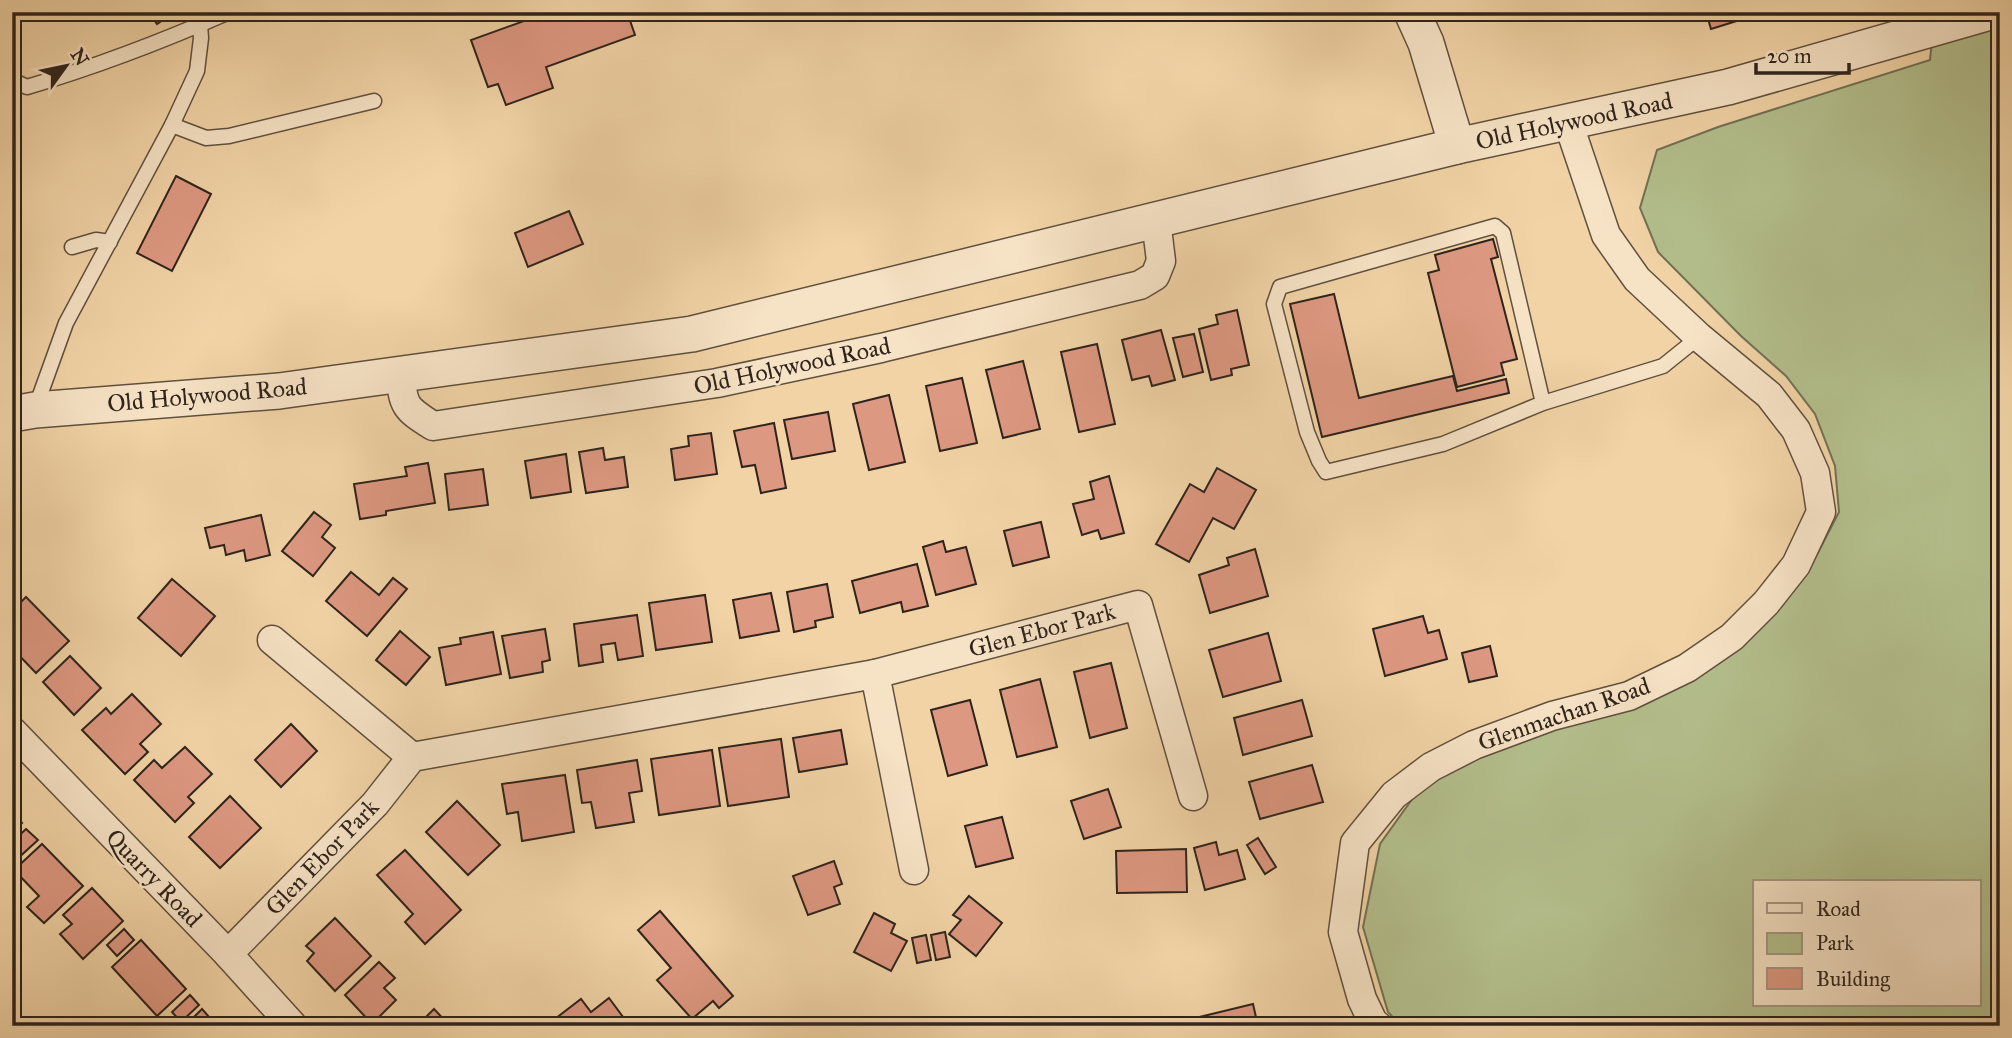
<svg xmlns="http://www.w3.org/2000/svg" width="2012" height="1038" viewBox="0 0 2012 1038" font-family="'IM FELL Great Primer',serif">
  <rect width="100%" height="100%" fill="#f1d3a6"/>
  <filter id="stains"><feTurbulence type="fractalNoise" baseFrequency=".00286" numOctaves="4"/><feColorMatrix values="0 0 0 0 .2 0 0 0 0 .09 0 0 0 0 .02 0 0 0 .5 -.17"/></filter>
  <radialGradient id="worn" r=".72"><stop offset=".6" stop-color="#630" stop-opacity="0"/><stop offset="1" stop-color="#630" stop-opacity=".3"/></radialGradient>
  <path fill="#b3be8c" stroke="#717154" stroke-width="2" fill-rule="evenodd" d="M2000,12V1026H1401L1388,1012L1363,927L1380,844L1418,791L1463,760L1558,725L1637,708L1695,675L1781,607L1808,572L1839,512L1835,466L1815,414L1786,376L1741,336L1658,252L1640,208L1657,150L1718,127L1930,60L1933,30ZM1755,882H1979V1005H1755Z"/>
  <g fill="#dd9881" stroke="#2f241c" stroke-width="2">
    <path d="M149,12H174L157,24Z"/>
    <path d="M549,12H627L635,35L546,67L553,88L506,105L498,84L488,87L471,40Z"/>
    <path d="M1706,12H1741L1743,19L1711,29Z"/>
    <path d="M12,150H16L12,184Z"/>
    <path d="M176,176L211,194L172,271L137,253Z"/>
    <path d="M569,211L583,244L528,267L515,233Z"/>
    <path d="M1493,239L1498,257L1491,259L1517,359L1501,363L1504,375L1457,387L1428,273L1439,270L1435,255Z"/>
    <path d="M1334,294L1359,398L1453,376L1457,391L1506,379L1509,393L1322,437L1290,304Z"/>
    <path d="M1237,310L1249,365L1231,369L1232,375L1211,380L1199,329L1218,324L1216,315Z"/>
    <path d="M1161,330L1175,380L1152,386L1149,376L1132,380L1122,340Z"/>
    <path d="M1194,334L1203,372L1183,377L1173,338Z"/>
    <path d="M1097,344L1115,424L1079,432L1061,352Z"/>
    <path d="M1023,361L1040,429L1003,438L986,370Z"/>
    <path d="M962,378L977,443L940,451L926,386Z"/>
    <path d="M889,395L905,462L869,470L853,404Z"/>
    <path d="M828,412L835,451L792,459L784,420Z"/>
    <path d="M774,423L786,488L761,493L755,465L742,467L734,431Z"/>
    <path d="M711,433L717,474L675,480L671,449L689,446L688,436Z"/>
    <path d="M603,448L605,460L624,457L628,487L586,493L579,452Z"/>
    <path d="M566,454L571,492L531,498L525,461Z"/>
    <path d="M428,463L435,503L386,511V515L360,519L354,484L407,476L405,467Z"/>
    <path d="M1217,468L1256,490L1234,529L1213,518L1189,562L1156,544L1190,484L1204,492Z"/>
    <path d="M483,469L488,505L449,510L445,474Z"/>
    <path d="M1109,476L1124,533L1101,539L1098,530L1082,535L1073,504L1094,499L1090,482Z"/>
    <path d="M314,512L331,525L322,537L335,548L313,576L282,551Z"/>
    <path d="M261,515L270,555L246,561L244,550L226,555L224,545L210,548L205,528Z"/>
    <path d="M1041,522L1049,557L1013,566L1004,531Z"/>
    <path d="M943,541L946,552L966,547L976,584L936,595L923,547Z"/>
    <path d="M1255,549L1268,596L1210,613L1199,575L1229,565L1227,558Z"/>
    <path d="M917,564L928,606L903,612L901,602L860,613L852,581Z"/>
    <path d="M351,572L379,595L393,578L407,589L367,636L326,601Z"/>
    <path d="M172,579L215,616L181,656L138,618Z"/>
    <path d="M827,584L833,617L815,621L816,627L794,632L787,592Z"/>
    <path d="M771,593L779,631L740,638L733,600Z"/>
    <path d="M705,595L712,642L656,650L649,603Z"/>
    <path d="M26,597L69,641L36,673L12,648V611Z"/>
    <path d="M637,615L643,656L618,660L615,643L601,645L603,662L579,666L574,624Z"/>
    <path d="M1423,616L1428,633L1439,630L1447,659L1385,676L1373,629Z"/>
    <path d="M545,629L550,660L542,662L543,672L510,678L502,636Z"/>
    <path d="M400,631L430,657L406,685L376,660Z"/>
    <path d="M493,632L501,674L446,685L439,648L461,644L460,638Z"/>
    <path d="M1268,633L1281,681L1223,697L1209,650Z"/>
    <path d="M1490,646L1497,676L1469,682L1462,653Z"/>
    <path d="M70,656L101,688L74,715L43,682Z"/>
    <path d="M1111,663L1127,728L1090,738L1074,672Z"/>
    <path d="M1040,679L1057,747L1017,757L1000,690Z"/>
    <path d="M132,694L161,724L140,744L148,752L125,774L82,730L106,708L111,714Z"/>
    <path d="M970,700L987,765L948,776L931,710Z"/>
    <path d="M1302,700L1312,736L1243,755L1234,718Z"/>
    <path d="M291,724L317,751L281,787L255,760Z"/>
    <path d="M841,730L847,764L799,772L793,738Z"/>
    <path d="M781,739L789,797L728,806L719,748Z"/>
    <path d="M185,747L212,774L188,797L194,803L175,822L134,780L154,760L162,768Z"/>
    <path d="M712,750L720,806L659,815L651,759Z"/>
    <path d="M637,760L642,791L629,793L634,822L596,828L591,802L582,803L577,770Z"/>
    <path d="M1312,765L1323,802L1260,819L1249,782Z"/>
    <path d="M565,775L574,832L522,841L518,812L507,814L502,784Z"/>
    <path d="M1108,789L1121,827L1084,839L1071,801Z"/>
    <path d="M230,796L261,828L220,868L189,837Z"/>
    <path d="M457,801L500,845L468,875L426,832Z"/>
    <path d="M12,812L22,823L12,832Z"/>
    <path d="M1002,817L1013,858L976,867L965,826Z"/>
    <path d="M26,829L38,840L16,860L12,856V842Z"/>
    <path d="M1258,838L1276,867L1265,874L1247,845Z"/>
    <path d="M1216,842L1219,855L1237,850L1245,879L1205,890L1194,848Z"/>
    <path d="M42,844L83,886L44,923L27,907L39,896L14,870Z"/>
    <path d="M1186,849L1187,892L1117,893L1116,851Z"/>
    <path d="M405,850L461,910L425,944L405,922L413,914L377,875Z"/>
    <path d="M834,861L842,884L834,887L840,904L808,915L793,876Z"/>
    <path d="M92,888L123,921L83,959L60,934L72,924L63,915Z"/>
    <path d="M969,896L1002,923L976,956L949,934L961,920L953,915Z"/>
    <path d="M660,911L733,996L719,1008L713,1001L692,1019L657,980L671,968L638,930Z"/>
    <path d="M874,913L895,924L891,933L907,941L891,971L854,952Z"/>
    <path d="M335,918L371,956L335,991L307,961L314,953L306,946Z"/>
    <path d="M124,929L134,940L117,956L107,945Z"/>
    <path d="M945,932L950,957L936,960L931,935Z"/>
    <path d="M926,935L931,960L917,963L912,938Z"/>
    <path d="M141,940L186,989L157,1016L112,967Z"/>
    <path d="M379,962L395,978L384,988L396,1000L372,1024L345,995Z"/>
    <path d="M190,995L199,1005L181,1022L172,1012Z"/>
    <path d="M609,998L626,1021L620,1026L547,1025L581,999L591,1012Z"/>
    <path d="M1253,1004L1258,1026H1188L1187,1020Z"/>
    <path d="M202,1009L217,1026H185Z"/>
    <path d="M434,1009L450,1026H417Z"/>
  </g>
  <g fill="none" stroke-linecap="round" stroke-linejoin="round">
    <g stroke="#60503e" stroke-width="17">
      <g id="service">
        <path d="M12,80L27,87C95,67 163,41 229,12"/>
        <path d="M172,125L206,138L229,136L374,101"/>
        <path d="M72,247L96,240L110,242"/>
        <path d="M1543,403L1503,233L1495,226L1280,287L1274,304L1307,432L1319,461L1326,472L1443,444L1543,403L1663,366L1699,337"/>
        <path d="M35,409L66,323L172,125L197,71L201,38L200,25"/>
      </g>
    </g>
    <g stroke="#60503e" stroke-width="31">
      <g id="minor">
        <path d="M401,373C402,406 406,409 433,426L717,383L881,348L1140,285L1155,276L1161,261L1156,220"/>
        <path d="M272,640L412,757"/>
        <path d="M875,674L914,870"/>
        <path d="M12,731L228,954L293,1026"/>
        <path d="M228,954L375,804L412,757L875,674L1138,605L1193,796"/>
        <path d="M1378,1026L1373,1022L1362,999L1343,932L1355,843L1394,795L1431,767L1474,745L1552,716L1629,696L1687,668L1732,637L1766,603L1796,565L1821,512L1815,473L1796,430L1769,395L1699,337L1637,279L1606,235L1568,122"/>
      </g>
    </g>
    <g stroke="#60503e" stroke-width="38">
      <g id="tertiary">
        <path d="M1412,12L1426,43L1457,146"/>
        <path d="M12,414L35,410L279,391L692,334L1457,146L1728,87L1990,12"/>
      </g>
    </g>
    <use href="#service" stroke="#f6e2c5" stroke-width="14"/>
    <use href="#minor" stroke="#f6e2c5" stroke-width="28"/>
    <use href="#tertiary" stroke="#f6e2c5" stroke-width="35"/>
  </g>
  <g text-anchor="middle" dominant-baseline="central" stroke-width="5" stroke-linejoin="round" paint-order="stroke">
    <g font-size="24" fill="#2f241c" stroke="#f6e2c5">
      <text transform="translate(1574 121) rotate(-12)">Old Holywood Road</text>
      <text transform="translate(792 366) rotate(-12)">Old Holywood Road</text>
      <text transform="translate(207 395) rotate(-5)">Old Holywood Road</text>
      <text transform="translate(1042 630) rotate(-15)">Glen Ebor Park</text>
      <text transform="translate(1564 714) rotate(-19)">Glenmachan Road</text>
      <text transform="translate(322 857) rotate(-46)">Glen Ebor Park</text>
      <text transform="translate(154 878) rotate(46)">Quarry Road</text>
    </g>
  </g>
  <rect width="2012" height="1038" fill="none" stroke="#f1d3a6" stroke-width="42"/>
  <rect x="14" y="14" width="1984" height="1010" fill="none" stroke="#2f241c" stroke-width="3.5"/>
  <rect x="21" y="21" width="1970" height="996" fill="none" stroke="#2f241c" stroke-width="2"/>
  <rect x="1753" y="880" width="228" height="126" fill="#f6e2c5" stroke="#a69681" stroke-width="2"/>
  <rect x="1767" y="903" width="35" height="10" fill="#f6e2c5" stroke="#a69681" stroke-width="2"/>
  <text x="1816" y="916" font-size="21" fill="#2f241c">Road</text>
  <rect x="1767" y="933" width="35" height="21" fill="#b3be8c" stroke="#a69681" stroke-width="2"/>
  <text x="1816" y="950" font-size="21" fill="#2f241c">Park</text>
  <rect x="1767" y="968" width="35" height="21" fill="#dd9881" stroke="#a69681" stroke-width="2"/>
  <text x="1816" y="986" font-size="21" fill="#2f241c">Building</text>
  <g transform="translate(66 66) rotate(57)" stroke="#f6e2c5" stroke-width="5" paint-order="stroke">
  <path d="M0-5L12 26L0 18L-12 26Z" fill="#2f241c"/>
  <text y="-10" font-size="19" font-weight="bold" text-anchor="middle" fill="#2f241c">N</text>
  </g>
  <path d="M1756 63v10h93v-10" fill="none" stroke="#2f241c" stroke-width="3.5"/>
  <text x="1767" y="63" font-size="21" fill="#2f241c" stroke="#f6e2c5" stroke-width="5" paint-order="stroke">20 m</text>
  <rect width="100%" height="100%" filter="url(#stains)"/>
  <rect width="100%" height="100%" fill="url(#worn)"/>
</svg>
